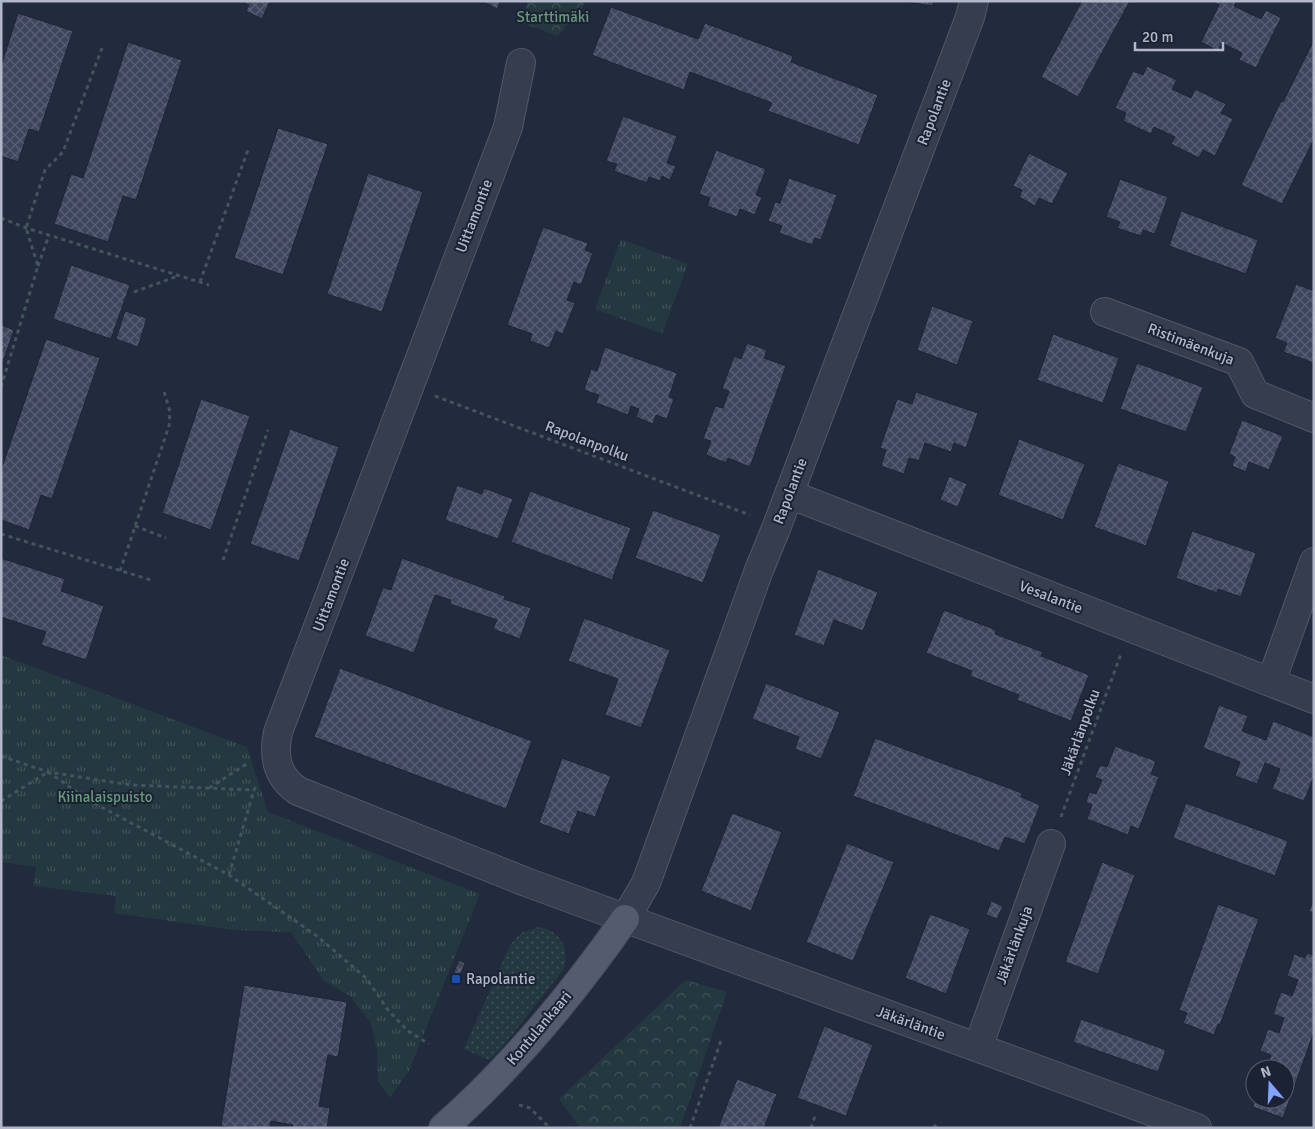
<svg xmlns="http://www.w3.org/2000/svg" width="1315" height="1129" viewBox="0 0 1315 1129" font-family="Signika,sans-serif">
  <defs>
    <pattern id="grass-dots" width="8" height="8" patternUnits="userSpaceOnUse" patternTransform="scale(1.25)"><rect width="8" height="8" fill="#24383f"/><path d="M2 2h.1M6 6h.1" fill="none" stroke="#415359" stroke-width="1.8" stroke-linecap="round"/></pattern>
    <pattern id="forest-crowns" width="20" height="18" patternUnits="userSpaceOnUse" patternTransform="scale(1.25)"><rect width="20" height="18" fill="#24383f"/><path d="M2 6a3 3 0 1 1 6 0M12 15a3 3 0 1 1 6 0" fill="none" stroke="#415359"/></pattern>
    <pattern id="park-tufts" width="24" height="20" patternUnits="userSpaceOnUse" patternTransform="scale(1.25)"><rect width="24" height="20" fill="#24383f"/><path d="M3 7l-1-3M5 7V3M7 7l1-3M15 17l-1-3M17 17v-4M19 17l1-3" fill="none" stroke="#415359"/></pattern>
    <pattern id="building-cross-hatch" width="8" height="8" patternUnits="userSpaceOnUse" patternTransform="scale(1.25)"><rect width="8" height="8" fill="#3e465e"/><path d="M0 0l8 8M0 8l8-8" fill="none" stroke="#585f74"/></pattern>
  </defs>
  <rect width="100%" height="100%" fill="#222a3e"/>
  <path fill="url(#grass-dots)" d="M539,927C561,931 570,949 564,969L500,1050L489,1060L464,1049L510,945L521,933Z"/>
  <g fill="url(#forest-crowns)">
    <path d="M528,1H585L582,8L558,36L520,22Z"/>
    <path d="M686,980L727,992L680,1128H580L559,1099Z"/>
  </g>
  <g fill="url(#park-tufts)">
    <path d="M621,239L688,264L662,334L595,309Z"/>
    <path d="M1,655L247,747L268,812L480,894L409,1071L390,1098L378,1081L377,1051L371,1023L350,996L324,981L291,932L233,930L114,913L116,896L33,886L36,867L1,862Z"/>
  </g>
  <g fill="url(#building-cross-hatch)" stroke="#1d2435">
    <path d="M241,1H270L262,19L246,11L249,5Z"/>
    <path d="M482,1H501L497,9Z"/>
    <path d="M901,1H933V6Z"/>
    <path d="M1082,1H1130L1078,97L1041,77Z"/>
    <path d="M1212,1H1237L1234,6L1261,19L1266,10L1281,18L1256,68L1239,60L1242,53L1222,43L1218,51L1201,42L1219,5Z"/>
    <path d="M611,7L698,39L705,23L793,56L791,62L878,95L859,145L768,111L772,103L690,72L684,90L592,55Z"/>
    <path d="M18,13L73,31L39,132L29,129L18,162L1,156V66Z"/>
    <path d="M1314,40V139L1282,204L1241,185L1281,101L1283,102Z"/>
    <path d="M128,42L182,60L136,200L123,196L108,242L54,224L71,174L83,178Z"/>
    <path d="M1147,66L1177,80L1172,89L1191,98L1195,89L1226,104L1221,113L1233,119L1215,156L1203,150L1199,158L1171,144L1175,137L1154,127L1151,134L1123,121L1126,113L1115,108L1133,71L1143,75Z"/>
    <path d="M623,116L677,136L667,163L676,166L670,180L662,176L660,181L649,177L647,183L614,171L617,164L606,161Z"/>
    <path d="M278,128L328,144L283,275L234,258Z"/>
    <path d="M716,150L766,169L756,195L762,197L755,215L740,209L737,217L707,206L710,198L699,194Z"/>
    <path d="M1029,153L1068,173L1052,204L1039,198L1035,206L1019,197L1022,190L1013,186Z"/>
    <path d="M368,173L423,192L382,312L327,294Z"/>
    <path d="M789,178L837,195L821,240L815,238L812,245L779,233L782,226L768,221L775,202L780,203Z"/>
    <path d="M1120,179L1168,197L1155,234L1143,230L1141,236L1117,228L1120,222L1106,217Z"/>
    <path d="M1181,211L1258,240L1246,274L1169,246Z"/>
    <path d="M543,227L588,243L585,250L593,253L581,285L574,282L567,300L575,303L563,334L556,331L549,348L530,341L532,334L507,325Z"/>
    <path d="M71,265L130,285L111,339L53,319Z"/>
    <path d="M1296,284L1314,291V363L1283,352L1287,343L1275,338Z"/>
    <path d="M932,306L973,321L957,365L917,350Z"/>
    <path d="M125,311L147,318L138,347L116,339Z"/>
    <path d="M1,325L14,330L1,367Z"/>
    <path d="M1053,334L1119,358L1103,403L1037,380Z"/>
    <path d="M46,339L100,358L52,499L41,495L29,530L1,520V470Z"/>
    <path d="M747,343L767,350L764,358L786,366L750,467L728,458L726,463L706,455L711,441L703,439L715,406L723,408L729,391L722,389L734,356L741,359Z"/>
    <path d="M605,347L677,373L669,397L674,399L667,419L656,415L653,424L636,417L639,409L631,406L628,415L596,403L599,395L584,390L591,369L597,371Z"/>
    <path d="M1137,363L1203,387L1186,432L1120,409Z"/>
    <path d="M916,392L978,413L966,448L954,443L951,452L925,443L919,461L909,458L904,474L881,466L886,450L880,448L897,399L912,404Z"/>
    <path d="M201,399L250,416L211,530L162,513Z"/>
    <path d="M1242,420L1283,436L1269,470L1249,462L1246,472L1232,466L1235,457L1229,454Z"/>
    <path d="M290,429L339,447L299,561L250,544Z"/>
    <path d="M1019,439L1085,464L1063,520L998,495Z"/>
    <path d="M1118,463L1169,481L1146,546L1094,527Z"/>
    <path d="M949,476L967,484L958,507L940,500Z"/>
    <path d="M457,485L482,494L484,488L513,499L498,539L445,520Z"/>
    <path d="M530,491L631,528L612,580L511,542Z"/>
    <path d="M653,510L721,535L703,583L635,558Z"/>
    <path d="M1192,531L1256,553L1241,597L1218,589L1217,593L1176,578Z"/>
    <path d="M1,558L65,579L61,591L104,606L86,660L41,645L46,632L1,617Z"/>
    <path d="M402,558L505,596L504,599L531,608L520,639L493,629L497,620L450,604L451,600L435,595L414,653L365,636L383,587L391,590Z"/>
    <path d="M818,569L878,592L863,631L834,620L824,646L794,635Z"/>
    <path d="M944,610L996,630L995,634L1043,652L1041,656L1089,675L1071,721L1017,700L1019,695L970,676L972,671L926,653Z"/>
    <path d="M584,618L670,650L641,728L605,715L618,679L568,661Z"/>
    <path d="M340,668L532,741L506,809L314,737Z"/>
    <path d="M766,683L840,712L821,759L795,749L799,737L752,719Z"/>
    <path d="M1219,705L1248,716L1242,731L1266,740L1273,721L1314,737V776L1304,801L1272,789L1280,769L1265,763L1257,784L1235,776L1240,762L1203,748Z"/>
    <path d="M875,738L1022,793L1021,797L1040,805L1025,844L1005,837L999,851L853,796Z"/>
    <path d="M1115,746L1156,761L1151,774L1159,777L1139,829L1131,826L1128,835L1087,819L1092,805L1086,802L1089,792L1096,794L1102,780L1095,777L1100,765L1107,767Z"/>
    <path d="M562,758L611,776L595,817L578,811L569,834L539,823Z"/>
    <path d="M1186,803L1288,841L1275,876L1173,838Z"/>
    <path d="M732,813L782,832L751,911L701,891Z"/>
    <path d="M847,843L894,862L853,961L806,942Z"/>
    <path d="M1102,862L1135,875L1098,974L1065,962Z"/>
    <path d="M1314,899V913L1309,911Z"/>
    <path d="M991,901L1003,906L997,919L986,915Z"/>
    <path d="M1218,904L1259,919L1220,1025L1218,1024L1214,1035L1183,1023L1187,1013L1179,1010Z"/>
    <path d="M930,914L970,929L946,994L905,978Z"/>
    <path d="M1307,953L1314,955V1032L1283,1118L1253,1107L1255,1099H1285V1069H1266L1271,1055L1260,1051L1268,1029L1279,1033L1284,1018L1273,1014L1281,992L1292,996L1298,980L1287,976L1294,954L1305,958Z"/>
    <path d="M459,960L465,963L458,981L451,979Z"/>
    <path d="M244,985L347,1002L338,1057L328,1055L319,1106L330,1108L327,1128H292L293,1125L271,1121L270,1128H233L221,1126Z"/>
    <path d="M1081,1019L1166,1050L1158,1072L1073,1042Z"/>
    <path d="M824,1026L873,1045L846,1116L797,1098Z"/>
    <path d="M1254,1067L1261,1069H1255V1092L1247,1089Z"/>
    <path d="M737,1079L777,1094L764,1128H718Z"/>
  </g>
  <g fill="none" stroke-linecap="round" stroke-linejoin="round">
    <g stroke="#515869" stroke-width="30">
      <g id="minor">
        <path d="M521,63L508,127L278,732C273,756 276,776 298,791L526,882L1197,1128"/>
        <path d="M1105,312L1239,362L1255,394L1314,418"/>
        <path d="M789,494L1314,699"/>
        <path d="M1271,682L1314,562"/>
        <path d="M625,919L646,883L759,570L775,531L970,17L974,1"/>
        <path d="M978,1047L1051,844"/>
      </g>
    </g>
    <g stroke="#3f4657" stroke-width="30">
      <path id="major" d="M443,1128C512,1067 572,995 625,919"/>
    </g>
    <g stroke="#42555c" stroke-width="3" stroke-dasharray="4 4" stroke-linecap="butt">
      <path d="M1,218L26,228L209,285"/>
      <path d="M38,266L49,235"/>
      <path d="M200,282L249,147"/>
      <path d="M134,292L178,276"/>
      <path d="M1,387L38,266L26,228L45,170L63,152L102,48"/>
      <path d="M435,396L750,515"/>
      <path d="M135,526L166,538"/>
      <path d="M1,534L151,580"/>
      <path d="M223,560L268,430"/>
      <path d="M120,571L169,426L170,412L164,391"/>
      <path d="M1,756L48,772L131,785L254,790L257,785"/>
      <path d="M48,772L90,801L229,875L317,936L366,978L388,1010L408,1031L429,1044"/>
      <path d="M209,788L248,763"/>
      <path d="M1,801L48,772"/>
      <path d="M1061,817L1121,654"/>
      <path d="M229,875L254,790"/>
      <path d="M519,1105L530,1108L550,1128"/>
      <path d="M690,1128L722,1038"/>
      <path d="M811,1128L815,1116"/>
      <path d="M934,1128L937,1121"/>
    </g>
    <use href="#minor" stroke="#363d4e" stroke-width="28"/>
    <use href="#major" stroke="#545b6e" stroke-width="28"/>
  </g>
  <rect fill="#1a4fb4" stroke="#1b2233" stroke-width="2" x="451" y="974" width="10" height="10" rx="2.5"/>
  <g text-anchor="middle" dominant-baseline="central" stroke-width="4" stroke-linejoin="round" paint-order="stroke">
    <g font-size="15" fill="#689b7a" stroke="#1b2233">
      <text x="553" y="17">Starttimäki</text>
      <text x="105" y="797">Kiinalaispuisto</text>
    </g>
    <g font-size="15" fill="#b2b8c9" stroke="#1b2233">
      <text transform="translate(934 112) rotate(-69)">Rapolantie</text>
      <text transform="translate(474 216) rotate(-69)">Uittamontie</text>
      <text transform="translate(1191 344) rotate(21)">Ristimäenkuja</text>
      <text transform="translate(587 441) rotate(21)">Rapolanpolku</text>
      <text transform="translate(790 491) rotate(-69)">Rapolantie</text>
      <text transform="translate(331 595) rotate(-69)">Uittamontie</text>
      <text transform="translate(1051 597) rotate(21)">Vesalantie</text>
      <text transform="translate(1080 732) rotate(-70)">Jäkärlänpolku</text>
      <text transform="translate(1014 945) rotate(-70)">Jäkärlänkuja</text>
      <text transform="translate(911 1023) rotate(20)">Jäkärläntie</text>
      <text transform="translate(539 1028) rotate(-50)">Kontulankaari</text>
    </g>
    <g font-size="15" fill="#b2b8c9" stroke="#1b2233" text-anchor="start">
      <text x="466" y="979">Rapolantie</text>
    </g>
  </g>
  <rect width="1315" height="1129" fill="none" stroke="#b2b8c9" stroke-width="5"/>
  <g transform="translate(1270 1084) rotate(341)"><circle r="24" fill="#1b2233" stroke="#575e6f"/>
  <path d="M0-4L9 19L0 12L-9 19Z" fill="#83a2fd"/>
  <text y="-8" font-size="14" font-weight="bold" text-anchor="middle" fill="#b2b8c9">N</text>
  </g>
  <path d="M1135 42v8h88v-8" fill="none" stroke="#b2b8c9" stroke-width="2.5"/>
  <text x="1142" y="42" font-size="15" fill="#b2b8c9" stroke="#1b2233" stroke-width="4" paint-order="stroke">20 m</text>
</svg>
